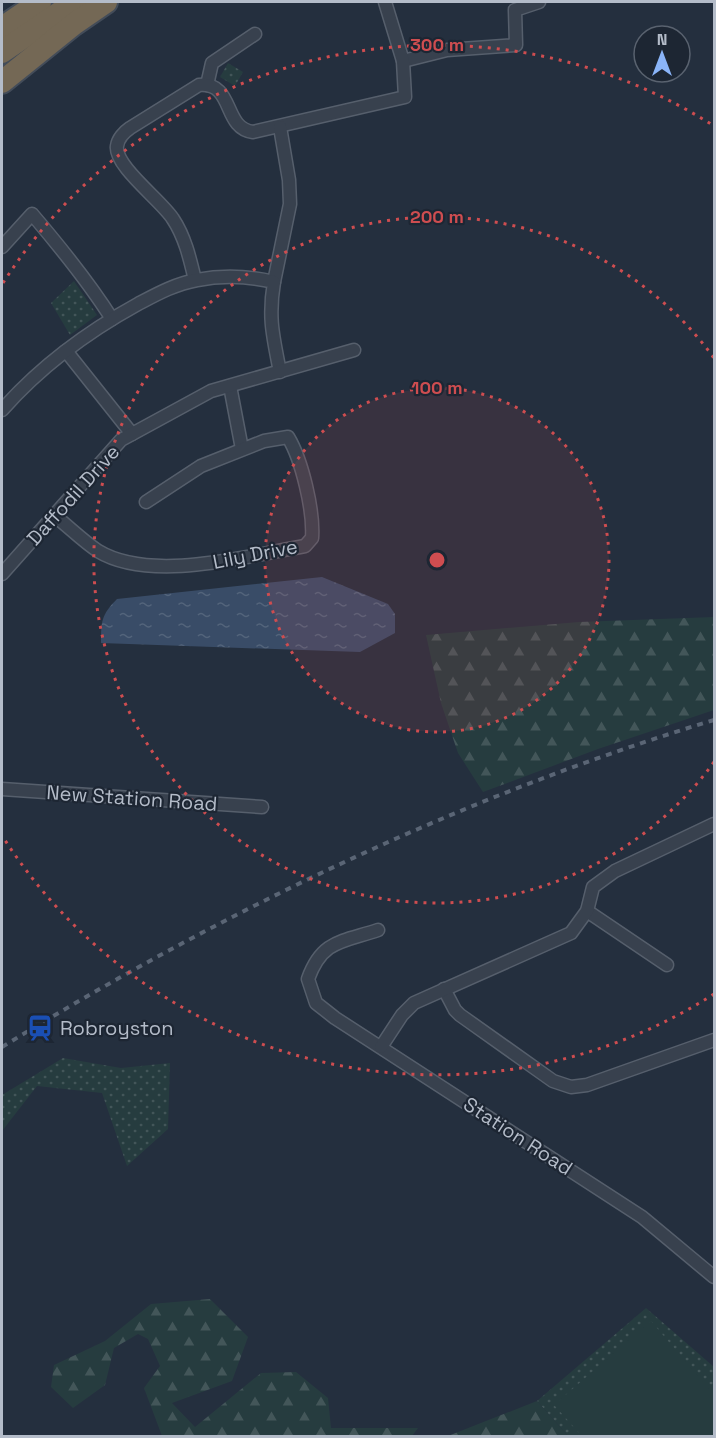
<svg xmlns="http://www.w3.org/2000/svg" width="716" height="1438" viewBox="0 0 716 1438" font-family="'Space Grotesk',sans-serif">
  <defs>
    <pattern id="grass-dots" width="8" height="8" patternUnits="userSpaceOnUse" patternTransform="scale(1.5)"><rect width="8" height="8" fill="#263c3f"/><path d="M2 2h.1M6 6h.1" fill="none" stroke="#435659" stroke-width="1.8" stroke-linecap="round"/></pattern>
    <pattern id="forest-firs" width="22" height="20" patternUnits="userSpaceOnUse" patternTransform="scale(1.5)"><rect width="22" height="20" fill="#263c3f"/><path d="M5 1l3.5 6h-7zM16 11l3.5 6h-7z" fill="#435659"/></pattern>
    <pattern id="water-ripples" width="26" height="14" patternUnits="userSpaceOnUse" patternTransform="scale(1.5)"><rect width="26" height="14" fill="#394c67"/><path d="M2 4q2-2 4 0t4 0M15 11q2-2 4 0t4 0" fill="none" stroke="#53647b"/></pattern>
  </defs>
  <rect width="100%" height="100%" fill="#242f3e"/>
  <g fill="url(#grass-dots)">
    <path d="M228,63L243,72L235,86L220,77Z"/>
    <path d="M74,281L97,315L70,335L51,303Z"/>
    <path d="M63,1058L121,1068L170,1063L168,1129L127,1166L102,1093L37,1086L2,1131V1095Z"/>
    <path d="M646,1308L714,1367V1436H568L537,1401Z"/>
  </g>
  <g fill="url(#forest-firs)">
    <path d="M714,617V710L598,749L483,792L458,753L441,703L426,635L579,622Z"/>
    <path d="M210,1299L248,1337L232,1381L172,1403L195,1427L261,1373L296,1372L328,1398L331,1428H418L412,1436H162L144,1388L160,1366L148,1339L138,1334L114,1348L105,1385L73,1408L51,1387L54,1365L105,1341L151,1304Z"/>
    <path d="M537,1401L568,1436H448Z"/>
  </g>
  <path fill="#263c3f" d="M651,1321L714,1395V1436H582L554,1405Z"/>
  <path fill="url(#water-ripples)" d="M322,577L388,604L395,614V633L360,652L101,643C101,622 101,615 117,599Z"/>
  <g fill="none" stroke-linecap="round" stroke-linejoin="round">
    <g stroke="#565f6c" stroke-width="15">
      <g id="street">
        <path d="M403,61L447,50L516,45L515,10L539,2"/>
        <path d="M207,85L212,63L255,34"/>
        <path d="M2,247L32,214C61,248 88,281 112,319"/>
        <path d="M195,280C190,259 185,237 173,219C162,201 114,166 117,146C118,139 124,132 130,128L199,85C235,82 222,128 253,132L405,97L403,61L385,2"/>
        <path d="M274,282L290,204L289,180L280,127"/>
        <path d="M66,351L132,434"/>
        <path d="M230,386L242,449"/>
        <path d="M2,410C40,367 87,332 138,304C157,294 175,284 197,280C223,275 248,276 274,282C268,318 273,336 280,372"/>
        <path d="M55,516C69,527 83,541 98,551C151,583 247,556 305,546L312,538C314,511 302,460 288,437L264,441L201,466L146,502"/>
        <path d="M2,574L121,440L211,391L354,350"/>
        <path d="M2,789L262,807"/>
        <path d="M587,911L667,965"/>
        <path d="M378,930C342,942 322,940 308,979L316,1003L335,1018L642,1217L714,1277"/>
        <path d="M444,989L455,1010L460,1015L553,1081L571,1087L587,1085L714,1040"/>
        <path d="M381,1047L402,1015L414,1003L571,933L587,911L593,887L615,871L714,824"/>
      </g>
    </g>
    <g stroke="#434c59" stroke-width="26">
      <g id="highway">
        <path d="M2,28L40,2"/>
        <path d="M2,52L75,2"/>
        <path d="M2,82L74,24L106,2"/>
      </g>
    </g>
    <use href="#street" stroke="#38414e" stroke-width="12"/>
    <use href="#highway" stroke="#746855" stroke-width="22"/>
    <path stroke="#5a6575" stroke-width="4" stroke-dasharray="6 6" stroke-linecap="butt" d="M2,1047C225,910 463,796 714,720"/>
  </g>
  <circle cx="437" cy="560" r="172" fill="#ce4d50" fill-opacity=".12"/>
  <g fill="none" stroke="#ce4d50" stroke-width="3" stroke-dasharray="3 6">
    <circle cx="437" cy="560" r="172"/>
    <path d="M714 762A343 343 0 1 1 714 358"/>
    <path d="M714 994A515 515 0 0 1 3 837M3 283A515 515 0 0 1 714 126"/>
  </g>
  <defs>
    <g id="station-bare" transform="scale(2.07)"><path d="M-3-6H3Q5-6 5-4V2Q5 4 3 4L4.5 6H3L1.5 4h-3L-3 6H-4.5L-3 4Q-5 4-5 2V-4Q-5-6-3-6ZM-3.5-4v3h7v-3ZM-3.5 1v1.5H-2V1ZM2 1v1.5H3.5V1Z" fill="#1a4fb4" stroke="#1d2633" stroke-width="2.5" paint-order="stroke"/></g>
  </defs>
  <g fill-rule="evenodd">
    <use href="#station-bare" x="40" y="1028"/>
  </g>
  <g text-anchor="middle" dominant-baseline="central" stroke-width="4.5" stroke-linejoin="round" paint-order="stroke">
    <g font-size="20" fill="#b4bcc9" stroke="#1d2633">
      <text transform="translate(73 495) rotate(-48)">Daffodil Drive</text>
      <text transform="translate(255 554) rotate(-11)">Lily Drive</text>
      <text transform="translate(132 798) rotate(4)">New Station Road</text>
      <text transform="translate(518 1136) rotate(33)">Station Road</text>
    </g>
    <g font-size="20" fill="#b4bcc9" stroke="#1d2633" text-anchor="start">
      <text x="60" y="1028">Robroyston</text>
    </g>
  </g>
  <circle cx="437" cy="560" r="9" fill="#ce4d50" stroke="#1d2633" stroke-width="3"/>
  <g font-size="18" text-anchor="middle" font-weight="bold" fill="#ce4d50" stroke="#1d2633" stroke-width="4.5" stroke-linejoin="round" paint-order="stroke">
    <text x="437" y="51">300 m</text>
    <text x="437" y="223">200 m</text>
    <text x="437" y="394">100 m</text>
  </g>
  <rect width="716" height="1438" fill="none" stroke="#b4bcc9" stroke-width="6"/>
  <g transform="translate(662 54)"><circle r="28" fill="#1d2633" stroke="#59626f" stroke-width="1.5"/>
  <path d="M0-4.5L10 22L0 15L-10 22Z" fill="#8ab4f8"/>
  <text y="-9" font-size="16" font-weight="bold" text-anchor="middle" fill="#b4bcc9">N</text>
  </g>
</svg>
